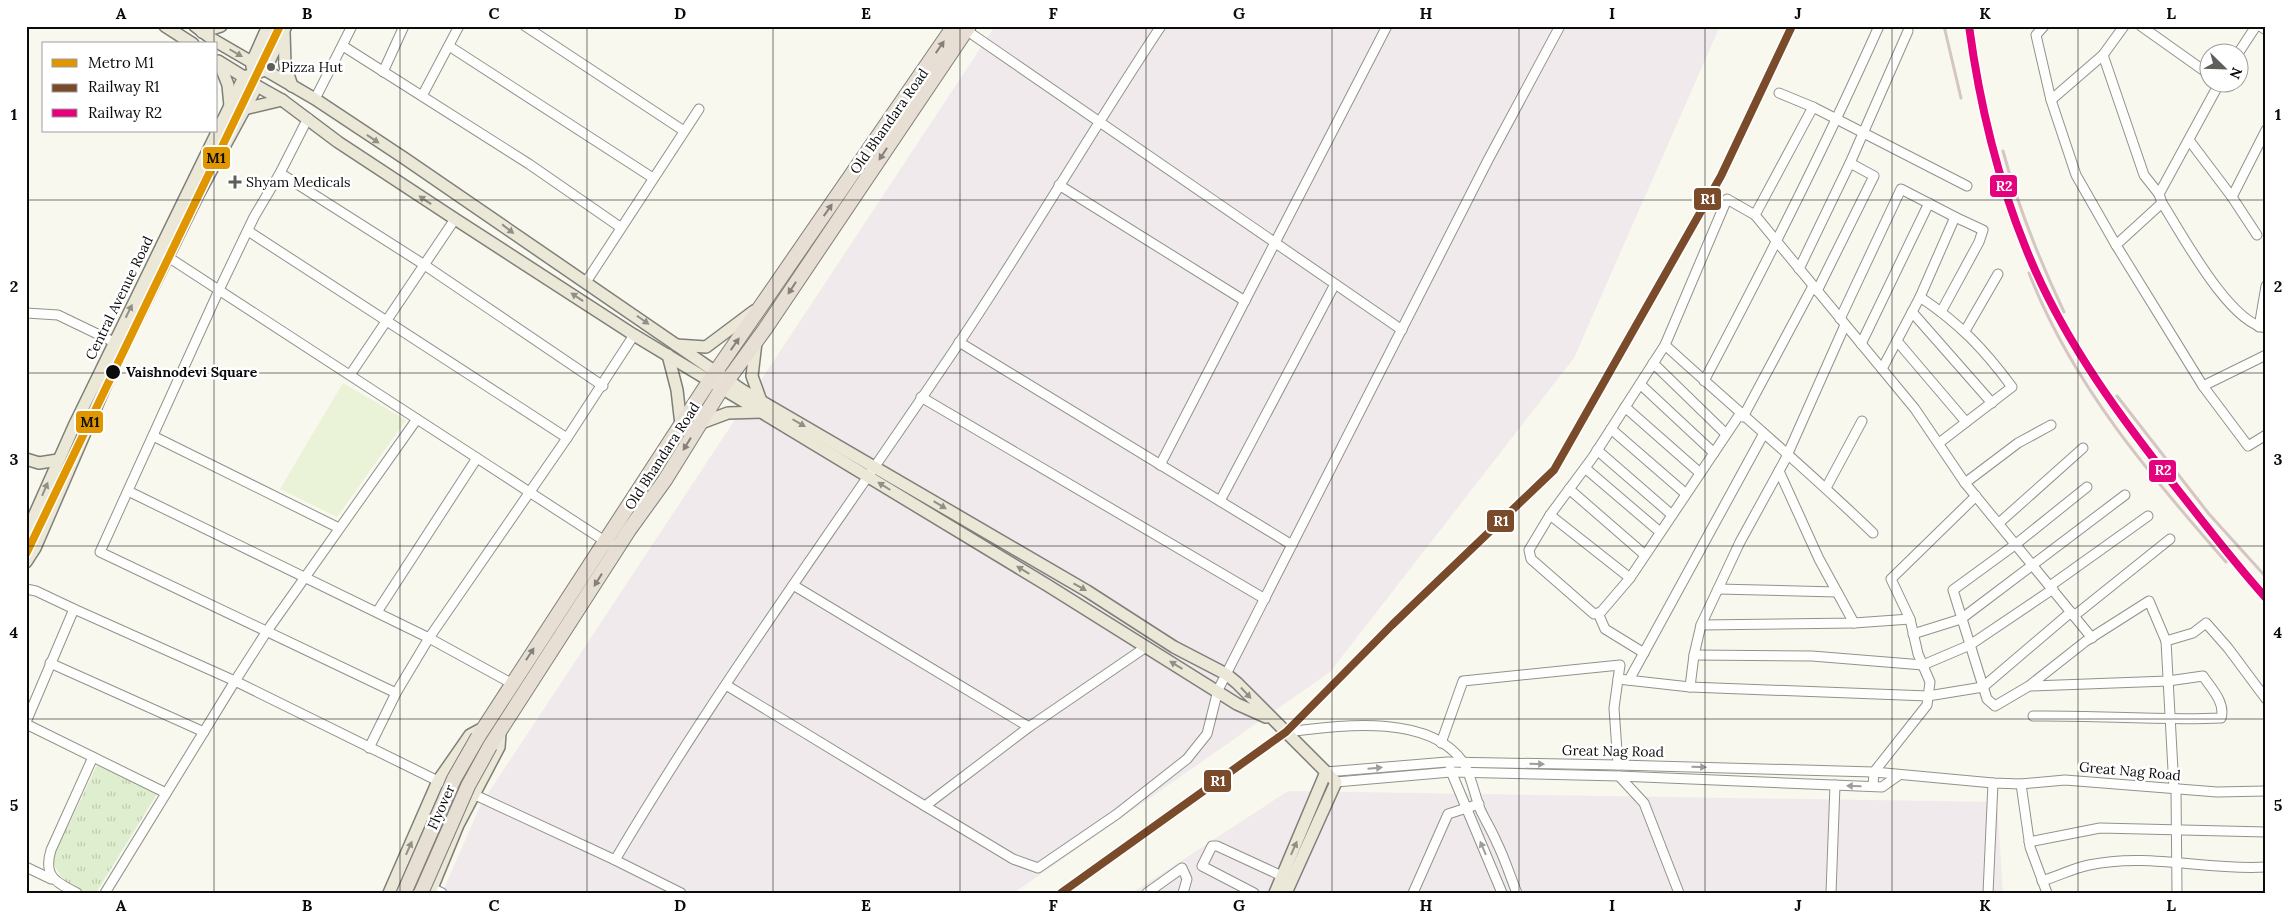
<svg xmlns="http://www.w3.org/2000/svg" width="2292" height="919" viewBox="0 0 2292 919" font-family="Lora,serif">
  <defs>
    <pattern id="park-tufts" width="24" height="20" patternUnits="userSpaceOnUse" patternTransform="scale(1.25)"><rect width="24" height="20" fill="#dfeecf"/><path d="M3 7l-1-3M5 7V3M7 7l1-3M15 17l-1-3M17 17v-4M19 17l1-3" fill="none" stroke="#becbb0"/></pattern>
  </defs>
  <rect width="100%" height="100%" fill="#f9f8ee"/>
  <g fill="#f0eaec">
    <path d="M995,26H1720L1574,358L1330,672L1014,893H442L481,804Z"/>
    <path d="M1288,791L1997,802L2003,893H1132Z"/>
  </g>
  <path fill="url(#park-tufts)" d="M97,765L157,794L96,893C78,893 54,877 53,858Z"/>
  <path fill="#eaf2d8" d="M343,383L406,420L337,517L280,489Z"/>
  <g fill="none" stroke-linecap="round" stroke-linejoin="round">
    <g stroke="#92928d" stroke-width="11">
      <g id="minor">
        <path d="M525,26L684,131"/>
        <path d="M2044,26L2036,35L2051,100L2076,175L2116,245"/>
        <path d="M2124,26L2103,55L2144,175L2159,194L2162,203C2182,234 2229,323 2266,328"/>
        <path d="M2141,26L2210,75"/>
        <path d="M2260,26L2266,30"/>
        <path d="M963,28L1402,330"/>
        <path d="M343,46L529,164L620,227"/>
        <path d="M449,46L653,178"/>
        <path d="M2239,52L2256,26"/>
        <path d="M383,72L404,26"/>
        <path d="M1779,93L1813,107"/>
        <path d="M422,96L459,26"/>
        <path d="M315,99L352,26"/>
        <path d="M2051,100L2103,55"/>
        <path d="M2189,140L2232,197L2257,235"/>
        <path d="M280,173L308,118"/>
        <path d="M1059,185L1245,301"/>
        <path d="M1967,186L1813,107L1755,215L1915,409L1965,483L2092,638"/>
        <path d="M2159,194L2220,82"/>
        <path d="M2232,197L2266,130"/>
        <path d="M2162,203L2116,245L2203,386L2266,355"/>
        <path d="M1755,215L1727,199L1665,345C1734,408 1806,468 1873,533"/>
        <path d="M248,231L567,438L429,638L511,683"/>
        <path d="M168,257L417,419"/>
        <path d="M1799,269L1850,163L1908,31"/>
        <path d="M586,282L699,109"/>
        <path d="M1817,291L1874,176L1850,163"/>
        <path d="M1920,297L1955,217L1983,230L1979,242L1941,312"/>
        <path d="M1912,312L1992,403"/>
        <path d="M26,313L58,315L114,342"/>
        <path d="M1840,319L1901,189L1955,217"/>
        <path d="M2259,327L2266,286"/>
        <path d="M1965,331L1998,274"/>
        <path d="M1897,341L1966,422"/>
        <path d="M959,342L1292,545"/>
        <path d="M1861,344L1929,203"/>
        <path d="M1665,345L1593,457L1550,515L1529,550L1531,559L1594,614L1601,612L1630,578L1740,414"/>
        <path d="M1653,363L1726,434"/>
        <path d="M1882,369L1920,297C1960,324 1984,349 2012,387L1939,443"/>
        <path d="M350,375L455,219"/>
        <path d="M1704,381C1766,264 1825,147 1879,26"/>
        <path d="M1640,384L1714,453"/>
        <path d="M2203,386L2248,446L2266,435"/>
        <path d="M921,397L1265,599"/>
        <path d="M1625,407L1700,473"/>
        <path d="M1743,417L1813,286"/>
        <path d="M1611,429L1686,494"/>
        <path d="M153,436L339,528"/>
        <path d="M567,438L634,335"/>
        <path d="M1597,450L1672,515"/>
        <path d="M1160,465L1387,26"/>
        <path d="M1585,468L1660,532"/>
        <path d="M1779,471L1819,559L1854,623"/>
        <path d="M1965,483L2018,443L2051,425"/>
        <path d="M2087,487L2016,544L1953,590L1987,699L1995,706L2029,686L2086,641L2149,601L2166,641"/>
        <path d="M1826,488L1862,421"/>
        <path d="M1569,489L1645,555"/>
        <path d="M128,491L429,638L396,693L100,552L219,290L254,217L280,173L423,264L603,386"/>
        <path d="M1220,501L1335,284"/>
        <path d="M1550,515L1630,578"/>
        <path d="M1999,523L2083,448"/>
        <path d="M793,585L1029,727"/>
        <path d="M2050,586L2148,516"/>
        <path d="M26,589L36,591L74,609"/>
        <path d="M1718,589L1837,592"/>
        <path d="M377,612L477,458"/>
        <path d="M1598,613L1605,629L1644,653"/>
        <path d="M2074,616L2170,539"/>
        <path d="M1701,625L1854,623L1910,619"/>
        <path d="M1913,634L1961,619L2125,495"/>
        <path d="M1694,655L1812,656L1923,665L1970,645L2053,589"/>
        <path d="M50,663L204,732"/>
        <path d="M1618,679L1690,687L1928,696L1983,687L2071,612"/>
        <path d="M1629,680L1763,435"/>
        <path d="M726,685L925,806L1029,727L1146,647"/>
        <path d="M2030,686L2168,681L2203,676C2211,688 2226,703 2221,718C2158,721 2096,715 2033,716"/>
        <path d="M1690,687L1694,655L1701,625L1740,542L1785,460L1845,325"/>
        <path d="M26,722L74,609L235,681L267,631L417,419L617,549"/>
        <path d="M26,724L166,793"/>
        <path d="M1286,732C1337,726 1428,712 1463,762C1470,772 1475,796 1480,809C1485,820 1492,831 1497,843C1505,859 1510,876 1517,893"/>
        <path d="M1441,743L1463,681L1620,665L1614,708L1618,765"/>
        <path d="M369,748L396,693"/>
        <path d="M1450,769L1502,893"/>
        <path d="M1326,772L1447,762L1618,765L1874,772L1993,783L2021,784L2065,780L2217,792L2266,791"/>
        <path d="M1619,776L1644,803L1679,893"/>
        <path d="M1336,782L1451,772L1619,776L1882,787L1899,775"/>
        <path d="M2021,784L2030,847L2047,893"/>
        <path d="M1873,786L1874,772L1927,705L1930,682L1918,654L1910,619L1891,579L1976,496"/>
        <path d="M2174,789L2166,641L2193,633L2206,623L2228,648L2266,699"/>
        <path d="M2176,789L2177,893"/>
        <path d="M925,806L1013,859L1038,868L1117,814L1187,759L1207,734L1218,690L1488,160L1560,26"/>
        <path d="M2029,842L2100,828L2266,832"/>
        <path d="M615,860L681,893"/>
        <path d="M26,867L51,879"/>
        <path d="M2042,881C2058,876 2074,868 2089,865C2148,852 2208,871 2266,867"/>
        <path d="M432,888L442,893"/>
        <path d="M77,893C55,882 43,876 51,850L93,757"/>
        <path d="M105,893L235,681L438,781L473,794L615,860C720,682 844,515 959,343C1029,239 1092,130 1161,26"/>
        <path d="M1147,893L1182,868L1187,879L1183,893"/>
        <path d="M1254,893L1202,866L1212,846H1217L1282,876"/>
        <path d="M1413,893L1448,814L1479,804"/>
        <path d="M1831,893L1835,785"/>
        <path d="M1988,893L1993,783"/>
      </g>
    </g>
    <g stroke="#7f7f7a" stroke-width="14">
      <g id="major">
        <path d="M165,26L193,44"/>
        <path d="M195,26L212,39L315,99L404,158L742,390L1087,591L1174,647L1226,674L1237,683L1336,782L1286,893"/>
        <path d="M202,32L221,26"/>
        <path d="M284,32L285,65L292,86"/>
        <path d="M218,61L244,77"/>
        <path d="M219,62L228,85L230,106"/>
        <path d="M252,67V62L268,26"/>
        <path d="M244,77L265,70L286,26"/>
        <path d="M257,86L282,100L338,142L455,219L634,335L1047,585L1237,704L1266,717"/>
        <path d="M244,109L282,100"/>
        <path d="M756,342L752,376L761,401"/>
        <path d="M676,345L706,347L754,311"/>
        <path d="M668,355L677,390L681,425"/>
        <path d="M701,423L728,413L762,412"/>
        <path d="M26,459L39,463L58,460"/>
        <path d="M26,534L74,426L244,77"/>
        <path d="M26,562L35,548L113,368L198,195L257,86"/>
        <path d="M389,893L438,781L470,735L485,727"/>
        <path d="M430,893L458,825L499,747L500,733"/>
        <path d="M1275,893L1326,772"/>
      </g>
    </g>
    <g stroke="#7f7f7a" stroke-width="16">
      <g id="highway">
        <path d="M478,737L710,380L954,26"/>
        <path d="M490,746L629,530L665,480L722,388L765,329L969,26"/>
      </g>
    </g>
    <use href="#minor" stroke="#fefefc" stroke-width="9"/>
    <use href="#major" stroke="#ebe8d8" stroke-width="11"/>
    <use href="#highway" stroke="#e8dfd4" stroke-width="14"/>
    <g stroke="#d5c5c3" stroke-width="3">
      <path d="M1944,26L1961,98"/>
      <path d="M1969,26C1979,100 1997,177 2025,246C2062,341 2126,425 2189,504C2214,536 2239,568 2266,598"/>
      <path d="M2003,151C2018,207 2039,259 2064,312"/>
      <path d="M2029,273C2072,384 2149,474 2226,562"/>
      <path d="M2117,396L2209,514L2266,577"/>
      <path d="M1061,893L1286,732L1392,625L1554,470L1721,176L1792,26"/>
    </g>
    <g stroke="#7f7f7a" stroke-width="16" stroke-linecap="butt">
      <g id="highway-bridge">
        <path d="M404,893L454,779L478,737"/>
        <path d="M421,893L468,786L490,746"/>
      </g>
    </g>
    <use href="#highway-bridge" stroke="#e8dfd4" stroke-width="14"/>
    <g stroke="#fff" stroke-width="11">
      <path id="rail-1" d="M1061,893L1286,732L1392,625L1554,470L1721,176L1792,26"/>
    </g>
    <g stroke="#fff" stroke-width="11">
      <path id="rail-2" d="M1969,26C1979,100 1997,177 2025,246C2062,341 2126,425 2189,504C2214,536 2239,568 2266,598"/>
    </g>
    <use href="#rail-1" stroke="#7a4b2a" stroke-width="8"/>
    <use href="#rail-2" stroke="#e5007d" stroke-width="8"/>
    <g stroke="#fff" stroke-width="11">
      <path id="metro-1" d="M26,554L280,26"/>
    </g>
    <use href="#metro-1" stroke="#df9601" stroke-width="8"/>
  </g>
  <defs><path id="oneway-solid" d="M-6-.8H1V-3.2L6.5 0L1 3.2V.8H-6Z" transform="scale(1.25)"/></defs>
  <g fill="#85807a">
    <use href="#oneway-solid" transform="translate(940 47) rotate(-55)"/>
    <use href="#oneway-solid" transform="translate(883 154) rotate(123)"/>
    <use href="#oneway-solid" transform="translate(828 210) rotate(-55)"/>
    <use href="#oneway-solid" transform="translate(792 288) rotate(123)"/>
    <use href="#oneway-solid" transform="translate(735 344) rotate(-55)"/>
    <use href="#oneway-solid" transform="translate(687 444) rotate(122)"/>
    <use href="#oneway-solid" transform="translate(598 580) rotate(122)"/>
    <use href="#oneway-solid" transform="translate(530 654) rotate(-57)"/>
  </g>
  <g fill="#919086">
    <use href="#oneway-solid" transform="translate(236 53) rotate(30)"/>
    <use href="#oneway-solid" transform="translate(373 139) rotate(34)"/>
    <use href="#oneway-solid" transform="translate(425 200) rotate(-146)"/>
    <use href="#oneway-solid" transform="translate(508 229) rotate(38)"/>
    <use href="#oneway-solid" transform="translate(577 297) rotate(-146)"/>
    <use href="#oneway-solid" transform="translate(129 311) rotate(-64)"/>
    <use href="#oneway-solid" transform="translate(643 320) rotate(35)"/>
    <use href="#oneway-solid" transform="translate(799 423) rotate(30)"/>
    <use href="#oneway-solid" transform="translate(884 486) rotate(-148)"/>
    <use href="#oneway-solid" transform="translate(45 489) rotate(-67)"/>
    <use href="#oneway-solid" transform="translate(940 505) rotate(31)"/>
    <use href="#oneway-solid" transform="translate(1023 570) rotate(-149)"/>
    <use href="#oneway-solid" transform="translate(1080 587) rotate(29)"/>
    <use href="#oneway-solid" transform="translate(1176 665) rotate(-149)"/>
    <use href="#oneway-solid" transform="translate(1246 693) rotate(47)"/>
    <use href="#oneway-solid" transform="translate(409 848) rotate(-66)"/>
    <use href="#oneway-solid" transform="translate(1294 848) rotate(-66)"/>
  </g>
  <g fill="#9d9d9c">
    <use href="#oneway-solid" transform="translate(1537 764) rotate(1)"/>
    <use href="#oneway-solid" transform="translate(1699 767) rotate(2)"/>
    <use href="#oneway-solid" transform="translate(1375 768) rotate(-5)"/>
    <use href="#oneway-solid" transform="translate(1854 786) rotate(-179)"/>
    <use href="#oneway-solid" transform="translate(1483 848) rotate(-113)"/>
  </g>
  <path fill="none" stroke="#0b0b0b" stroke-width="1" stroke-opacity="0.55" d="M214,26V44M400,26V893M587,26V893M773,26V893M960,26V893M1146,26V893M1332,26V893M1519,26V893M1705,26V893M1892,26V893M2078,26V893M214,131V893M26,200H2266M26,373H2266M26,546H2266M26,719H2266"/>
  <g fill="#5e5e5a" stroke="#fff" stroke-width="2">
    <circle cx="271" cy="67" r="5"/>
    <path d="M232.5 174.5h5v5h5v5h-5v5h-5v-5h-5v-5h5z"/>
  </g>
  <circle fill="#0b0b0b" stroke="#fff" stroke-width="2" cx="113" cy="372" r="8"/>
  <g text-anchor="middle" dominant-baseline="central" stroke-width="5" stroke-linejoin="round" paint-order="stroke">
    <g font-size="14" fill="#0b0b0b" stroke="#fff" text-anchor="start">
      <text x="281" y="67">Pizza Hut</text>
      <text x="246" y="182">Shyam Medicals</text>
    </g>
    <g font-size="14" fill="#0b0b0b" stroke="#fff">
      <text transform="translate(889 121) rotate(-55)">Old Bhandara Road</text>
      <text transform="translate(119 298) rotate(-64)">Central Avenue Road</text>
      <text transform="translate(662 456) rotate(-57)">Old Bhandara Road</text>
      <text transform="translate(1613 751) rotate(1)">Great Nag Road</text>
      <text transform="translate(2130 771) rotate(5)">Great Nag Road</text>
      <text transform="translate(441 807) rotate(-66)">Flyover</text>
    </g>
    <g font-size="14" font-weight="bold" fill="#0b0b0b" stroke="#fff" text-anchor="start">
      <text x="126" y="372">Vaishnodevi Square</text>
    </g>
  </g>
  <g stroke="#fff" stroke-width="2">
    <rect x="202" y="146" width="29" height="24" rx="5" fill="#df9601"/>
    <rect x="1989" y="174" width="29" height="24" rx="5" fill="#e5007d"/>
    <rect x="1693" y="187" width="29" height="24" rx="5" fill="#7a4b2a"/>
    <rect x="75" y="410" width="29" height="24" rx="5" fill="#df9601"/>
    <rect x="2148" y="459" width="29" height="24" rx="5" fill="#e5007d"/>
    <rect x="1486" y="509" width="29" height="24" rx="5" fill="#7a4b2a"/>
    <rect x="1203" y="769" width="29" height="24" rx="5" fill="#7a4b2a"/>
  </g>
  <g font-size="14" text-anchor="middle" font-weight="bold" fill="#fff">
    <text x="2004" y="191">R2</text>
    <text x="1708" y="204">R1</text>
    <text x="2163" y="475">R2</text>
    <text x="1501" y="526">R1</text>
    <text x="1218" y="786">R1</text>
  </g>
  <g font-size="14" text-anchor="middle" font-weight="bold" fill="#111">
    <text x="216" y="163">M1</text>
    <text x="90" y="427">M1</text>
  </g>
  <rect width="2292" height="919" fill="none" stroke="#ffffff" stroke-width="55"/>
  <rect x="42" y="42" width="175" height="90" fill="#ffffff" stroke="#9d9d9d"/>
  <rect x="52" y="59" width="25" height="8" fill="#df9601" stroke="#9d9d9d"/>
  <text x="88" y="68" font-size="15" fill="#0b0b0b">Metro M1</text>
  <rect x="52" y="84" width="25" height="8" fill="#7a4b2a" stroke="#9d9d9d"/>
  <text x="88" y="92" font-size="15" fill="#0b0b0b">Railway R1</text>
  <rect x="52" y="109" width="25" height="8" fill="#e5007d" stroke="#9d9d9d"/>
  <text x="88" y="118" font-size="15" fill="#0b0b0b">Railway R2</text>
  <g transform="translate(2224 68) rotate(113)"><circle r="24" fill="#ffffff" stroke="#9d9d9d"/>
  <path d="M0-4L9 19L0 12L-9 19Z" fill="#5e5e5a"/>
  <text y="-8" font-size="14" font-weight="bold" text-anchor="middle" fill="#0b0b0b">N</text>
  </g>
  <rect x="28" y="28" width="2236" height="864" fill="none" stroke="#0b0b0b" stroke-width="2"/>
  <g font-size="16" text-anchor="middle" font-weight="bold" fill="#0b0b0b">
    <text x="121" y="19">A</text>
    <text x="307" y="19">B</text>
    <text x="494" y="19">C</text>
    <text x="680" y="19">D</text>
    <text x="866" y="19">E</text>
    <text x="1053" y="19">F</text>
    <text x="1239" y="19">G</text>
    <text x="1426" y="19">H</text>
    <text x="1612" y="19">I</text>
    <text x="1798" y="19">J</text>
    <text x="1985" y="19">K</text>
    <text x="2171" y="19">L</text>
    <text x="14" y="120">1</text>
    <text x="2278" y="120">1</text>
    <text x="14" y="292">2</text>
    <text x="2278" y="292">2</text>
    <text x="14" y="465">3</text>
    <text x="2278" y="465">3</text>
    <text x="14" y="638">4</text>
    <text x="2278" y="638">4</text>
    <text x="14" y="811">5</text>
    <text x="2278" y="811">5</text>
    <text x="121" y="911">A</text>
    <text x="307" y="911">B</text>
    <text x="494" y="911">C</text>
    <text x="680" y="911">D</text>
    <text x="866" y="911">E</text>
    <text x="1053" y="911">F</text>
    <text x="1239" y="911">G</text>
    <text x="1426" y="911">H</text>
    <text x="1612" y="911">I</text>
    <text x="1798" y="911">J</text>
    <text x="1985" y="911">K</text>
    <text x="2171" y="911">L</text>
  </g>
</svg>
